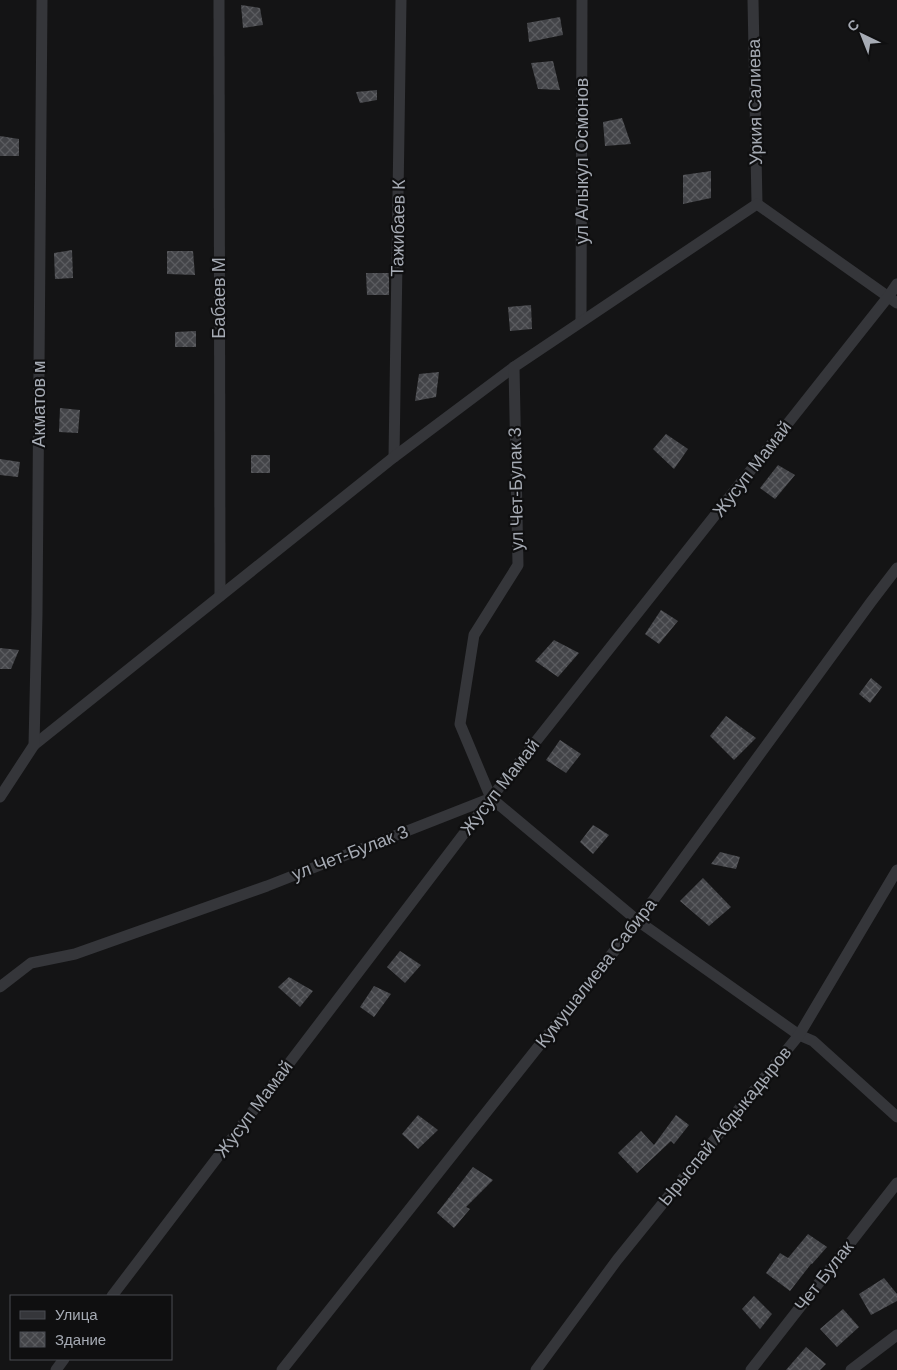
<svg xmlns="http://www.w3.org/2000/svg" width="897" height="1370" viewBox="0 0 897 1370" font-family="Helvetica,sans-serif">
  <defs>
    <pattern id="building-cross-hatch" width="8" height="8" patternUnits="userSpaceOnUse" patternTransform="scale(1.25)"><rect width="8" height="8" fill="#434448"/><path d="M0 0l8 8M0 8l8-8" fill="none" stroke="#5b5c60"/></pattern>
  </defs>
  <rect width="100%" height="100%" fill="#141415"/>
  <g fill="url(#building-cross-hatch)">
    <path d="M241,5L260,8L263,25L243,28Z"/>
    <path d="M560,17L563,35L529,42L527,23Z"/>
    <path d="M553,61L560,90L538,89L531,63Z"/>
    <path d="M377,90V100L360,103L356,92Z"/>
    <path d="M622,118L631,144L605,146L603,122Z"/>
    <path d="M0,136L19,139V156H0Z"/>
    <path d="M711,171V198L683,204V175Z"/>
    <path d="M72,250L73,278L55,279L54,253Z"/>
    <path d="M167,251H193L195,275L167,274Z"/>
    <path d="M366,273H389V295H367Z"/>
    <path d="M531,305L532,329L510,331L508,307Z"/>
    <path d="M196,331V347H175V332Z"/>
    <path d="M439,372L436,397L415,401L419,374Z"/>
    <path d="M60,408L80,410L78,433L59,432Z"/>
    <path d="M666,434L688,449L674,469L653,449Z"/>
    <rect x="251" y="455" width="19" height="18"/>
    <path d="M0,459L20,462L18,477L0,475Z"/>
    <path d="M778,465L795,475L775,499L760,488Z"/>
    <path d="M661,610L678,621L659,644L645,634Z"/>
    <path d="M554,640L579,653L558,677L535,661Z"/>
    <path d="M0,648L19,650L11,669H0Z"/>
    <path d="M871,678L882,687L870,703L859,694Z"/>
    <path d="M726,716L756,738L734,760L710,736Z"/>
    <path d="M560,740L581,754L566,773L546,760Z"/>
    <path d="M593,825L609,835L593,854L580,842Z"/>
    <path d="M720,852L740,857L736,869L711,864Z"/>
    <path d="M703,878L731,907L709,926L680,901Z"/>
    <path d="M400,951L421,965L405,983L387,967Z"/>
    <path d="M289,977L313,991L300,1007L278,987Z"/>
    <path d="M374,986L391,994L374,1017L360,1007Z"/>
    <path d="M418,1115L438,1130L418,1149L402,1134Z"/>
    <path d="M676,1115L689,1125L674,1144L671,1141L637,1173L618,1153L641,1131L654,1145Z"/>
    <path d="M473,1167L493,1180L466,1207L470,1209L454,1228L437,1213Z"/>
    <path d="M808,1234L827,1247L812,1264H811L790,1291L766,1273L780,1253L788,1258Z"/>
    <path d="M884,1278L897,1294V1301L871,1315L859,1294Z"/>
    <path d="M754,1296L772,1314L760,1329L742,1309Z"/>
    <path d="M843,1309L859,1327L837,1347L820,1329Z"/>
    <path d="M806,1347L826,1364L820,1370H786Z"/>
  </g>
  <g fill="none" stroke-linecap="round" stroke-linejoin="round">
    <g stroke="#35363a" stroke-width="11">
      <path d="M219,0L220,596"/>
      <path d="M753,0L757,204"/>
      <path d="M581,321L582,0"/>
      <path d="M394,457L401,0"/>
      <path d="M34,745L394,457L514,367"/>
      <path d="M0,797L34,745L37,614L42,0"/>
      <path d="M491,798L638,921L799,1035L813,1041L897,1117"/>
      <path d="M0,987L31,963L75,954L267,886L491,798L460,724L474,635L518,565L514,367L757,204L897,303"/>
      <path d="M112,1296L491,798L888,297L897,284"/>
      <path d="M56,1370L64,1359"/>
      <path d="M282,1370L638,921L871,602L897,568"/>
      <path d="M536,1370L617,1260L799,1035L897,870"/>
      <path d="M751,1370L897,1183"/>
      <path d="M851,1370L897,1335"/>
    </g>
  </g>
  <g text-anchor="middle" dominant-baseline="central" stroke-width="4.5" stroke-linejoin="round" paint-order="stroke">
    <g font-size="18" fill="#a6abb4" stroke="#0f0f10">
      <text transform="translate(755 102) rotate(-91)">Уркия Салиева</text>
      <text transform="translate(582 161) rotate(-90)">ул Алыкул Осмонов</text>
      <text transform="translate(398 228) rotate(-89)">Тажибаев К</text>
      <text transform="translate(219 298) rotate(-90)">Бабаев М</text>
      <text transform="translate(39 404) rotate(-90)">Акматов м</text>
      <text transform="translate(752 469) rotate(-52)">Жусуп Мамай</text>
      <text transform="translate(516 489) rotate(-91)">ул Чет-Булак 3</text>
      <text transform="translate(500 787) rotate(-52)">Жусуп Мамай</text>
      <text transform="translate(350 853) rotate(-21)">ул Чет-Булак 3</text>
      <text transform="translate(596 973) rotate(-52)">Кумушалиева Сабира</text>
      <text transform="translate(254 1109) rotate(-53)">Жусуп Мамай</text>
      <text transform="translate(725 1126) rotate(-51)">Ырыспай Абдыкадыров</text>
      <text transform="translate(824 1276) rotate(-52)">Чет Булак</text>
    </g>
  </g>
  <rect x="10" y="1295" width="162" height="65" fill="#0f0f10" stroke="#4b4d52"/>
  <rect x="20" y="1311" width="25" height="8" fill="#35363a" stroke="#4b4d52"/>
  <text x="55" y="1320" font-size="15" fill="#a6abb4">Улица</text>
  <rect x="20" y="1332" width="25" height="15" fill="url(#building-cross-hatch)" stroke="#4b4d52"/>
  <text x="55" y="1345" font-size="15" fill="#a6abb4">Здание</text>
  <g transform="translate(862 35) rotate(317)" stroke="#0f0f10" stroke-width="4" paint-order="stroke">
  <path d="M0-4L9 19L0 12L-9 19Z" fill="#a6abb4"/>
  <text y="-8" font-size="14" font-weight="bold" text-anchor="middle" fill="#a6abb4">С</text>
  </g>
</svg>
